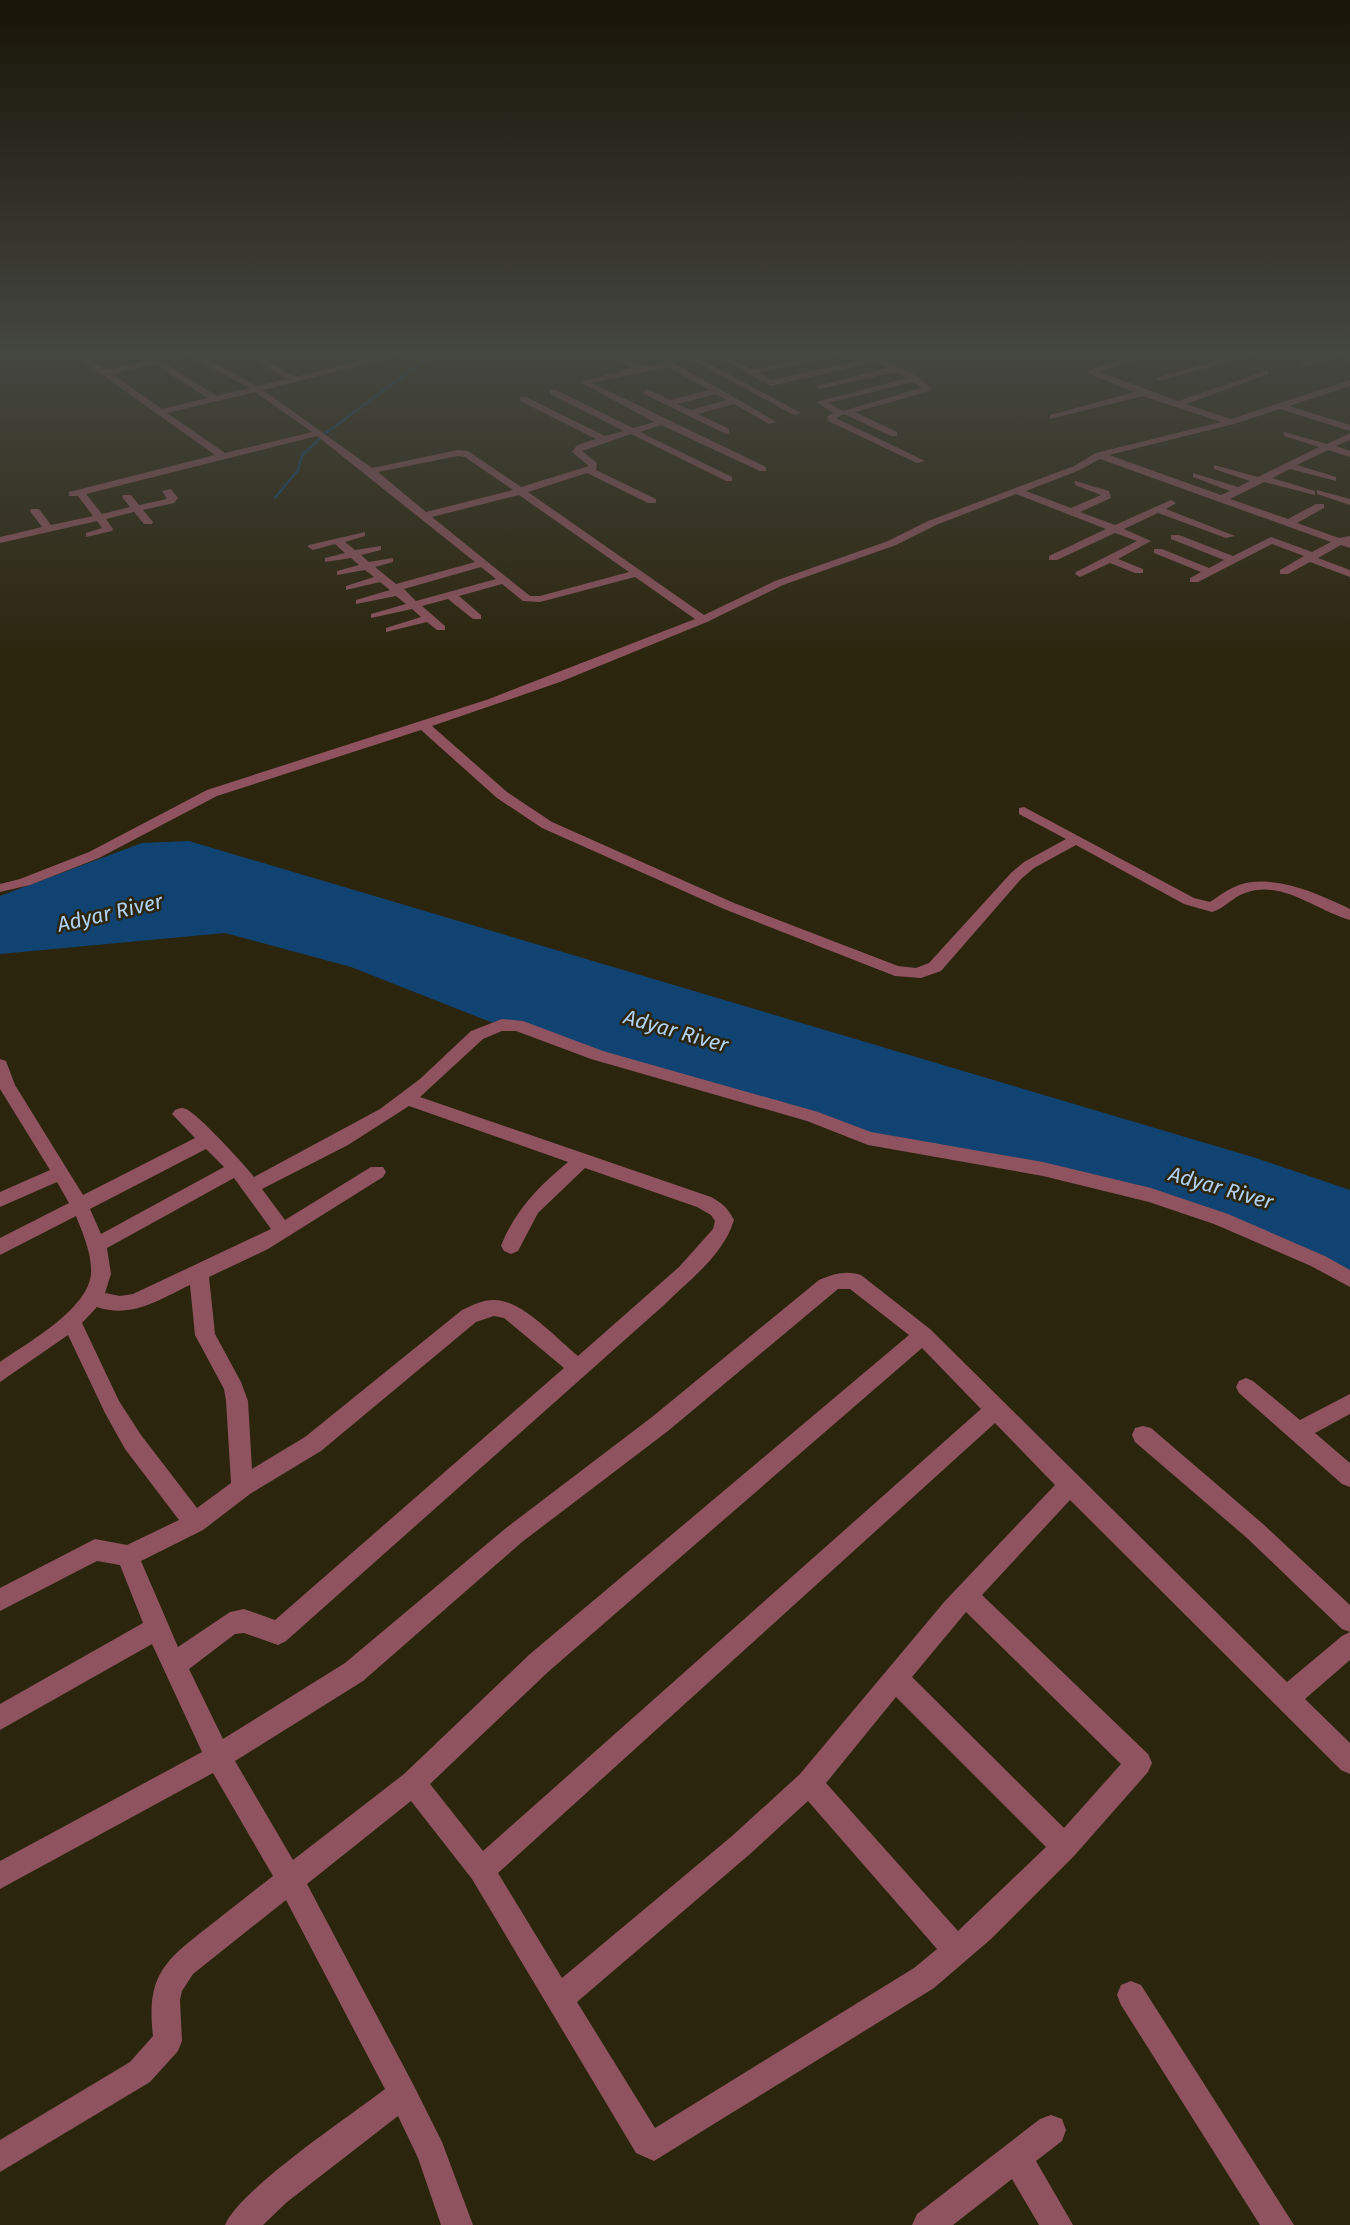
<svg xmlns="http://www.w3.org/2000/svg" width="1350" height="2225" viewBox="0 0 1350 2225" font-family="'Fira Sans',sans-serif">
  <rect width="100%" height="100%" fill="#2b250d"/>
  <path fill="#104371" d="M189,841L1256,1158L1350,1190V1280L1129,1188L817,1124L488,1021L351,967L225,933L0,954V896L142,843Z"/>
  <g fill="none" stroke-linecap="round" stroke-linejoin="round">
    <path stroke="#104371" stroke-width="2.5" d="M275,498L298,470L302,455L327,432L428,358L426,354"/>
    <g fill="#8e535e" fill-rule="evenodd">
      <path d="M73,354H82L106,370L148,360L140,354H149L156,358L177,354H199L257,386L287,379L245,354H255L295,377L391,354H404L263,390L372,468L458,450L468,451L521,487L589,466L572,452L577,445L596,439L520,401V397H526L605,436L624,431L550,394V390H556L633,428L654,422L580,382L632,368L608,354H618L641,366L672,362L777,422L769,424L734,404L698,414L729,429V433L726,434L644,394L643,392L647,389L670,400L709,390L668,367L592,383L766,467V471H760L661,425L640,432L732,477V481H726L631,434L582,451L597,463L596,470L656,499V503H648L587,473L528,492L704,615L775,581L888,541L928,521L1074,466L1096,453L1221,422L1143,396L1050,419V415L1135,392L1089,374V370L1138,354H1149L1100,372L1178,401L1268,370V374L1186,404L1231,419L1350,380V386L1289,406L1350,425V431L1280,409L1234,424L1109,455L1221,495L1230,491L1193,477V473L1238,487L1250,481L1214,469V465L1258,477L1319,447L1284,436V432L1327,444L1350,433V440L1336,446L1350,451V457L1328,450L1297,465L1336,477V481L1290,469L1272,478L1315,491V495L1264,482L1230,499L1288,519L1316,504H1324V508L1297,523L1339,538L1350,536V548L1341,545L1318,558L1350,570V577L1310,562L1288,574H1280V570L1304,556L1272,544L1198,582H1190V578L1201,572L1154,553V549H1162L1209,568L1224,560L1171,539V535H1179L1233,556L1271,537L1312,552L1331,542L1100,459L1080,470L1026,491L1071,508L1101,495L1075,485V481L1109,491L1111,498L1080,512L1115,525L1171,500L1176,503L1166,509L1235,536L1226,538L1158,513L1124,529L1151,541L1118,559L1143,569V573H1135L1110,563L1080,577L1075,574L1076,572L1137,541L1115,533L1057,560H1049V556L1106,529L1016,494L936,525L896,545L783,585L707,622L560,682L432,726L507,792L552,822L734,903L898,966L916,968L929,963L1011,873L1024,862L1066,839L1019,814V808L1024,807L1194,898L1210,902C1219,896 1228,889 1239,885C1273,874 1314,892 1344,906L1350,909V920C1317,911 1282,879 1245,893C1233,897 1225,908 1212,912L1184,904L1076,845L1034,868L1021,879L941,971L921,978L895,976L724,909L542,828L497,798L421,730L217,796L99,858L30,885L0,892V884L20,879L89,852L207,790L489,699L695,619L635,577L540,602L523,601L502,584L459,596L481,615V619H473L448,599L422,606L445,626V630H437L427,622L386,632V628L421,617L412,609L371,618V614L406,604L396,596L356,604V600L390,590L380,582L346,590V586L374,577L365,570L337,575V571L359,565L351,558L325,562V558L345,553L335,544L313,550L308,547L309,545L365,532V536L345,542L355,550L381,546V550L361,555L369,562L393,558V562L375,567L396,584L475,562L317,436L86,494L102,514L130,507L122,497L123,495H131L139,505L167,499L162,491L171,489L178,498L174,503L143,510L153,522L152,524H144L134,512L106,519L113,529L112,531L86,537V533L102,528L97,521L0,543V537L42,527L30,511L31,509H39L51,525L93,516L78,496H69V492L215,455ZM190,356L249,388L217,396L162,362ZM154,364L208,398L162,409L112,374ZM255,392L312,432L225,453L167,413ZM716,394L727,400L691,410L677,404ZM458,456L465,457L513,490L426,512L378,472ZM519,495L629,572L540,596H530L432,517ZM481,567L496,579L416,601L404,589Z"/>
      <path d="M681,354H691L801,413L794,415Z"/>
      <path d="M713,354H723L753,370L827,354H841L759,373L772,380L888,354H902L884,360L918,377L930,387V391L855,412L897,432V436H891L844,414L836,418L925,461L917,463L828,421L827,416L833,413L816,402L907,378L895,372L820,389L816,386L888,368L875,362L771,386ZM913,382L921,388L843,411L828,403Z"/>
      <path d="M1243,354H1256L1159,381L1155,378Z"/>
      <path d="M1332,354H1345L1303,367L1299,364Z"/>
      <path d="M1317,490L1350,499V505L1317,494Z"/>
      <path d="M502,1019L523,1021L603,1051L818,1112L871,1132L1043,1162L1151,1188L1228,1214L1325,1256L1350,1270V1287L1311,1266L1214,1224L1149,1202L1043,1176L868,1145L807,1121L591,1059L516,1031H502L483,1039L420,1097L711,1197C722,1203 728,1208 734,1220C723,1256 690,1279 664,1305L286,1641L278,1645L244,1633L235,1634L189,1669L223,1739L345,1663L506,1528L652,1417L819,1280C833,1274 846,1270 861,1275L930,1329L1287,1682L1342,1636L1350,1632L1342,1629L1247,1538L1135,1442L1132,1435L1135,1428L1143,1426L1151,1428L1263,1524L1350,1605V1660L1305,1699L1350,1743V1774L1341,1770L1070,1500L982,1595L1148,1754L1152,1763L1148,1772L1074,1856L991,1939L934,1988L654,2161L636,2153L472,1879L411,1801L307,1884L413,2084L442,2142L473,2225H441L418,2158L398,2116L287,2202L263,2225H225C241,2188 349,2117 385,2089L286,1900L193,1974L182,1991L180,2000L182,2041L178,2051L150,2082L0,2172V2140L130,2062L153,2036C146,1976 164,1961 208,1927C230,1910 251,1893 273,1876L213,1773L0,1889V1861L202,1752L152,1644L0,1730V1704L143,1623L120,1565L97,1561L0,1611V1588L95,1539L127,1545L179,1520L125,1449L105,1413L68,1335L0,1382V1362C27,1343 89,1309 91,1273C92,1254 83,1234 76,1216L0,1255V1238L69,1203L57,1182L0,1207V1192L50,1170L0,1089V1059L6,1061L15,1085L83,1195L195,1138L172,1114L175,1110C180,1108 181,1107 186,1109C199,1115 243,1163 254,1177L380,1109L420,1079L471,1031ZM409,1106L568,1162C539,1186 515,1210 501,1246L504,1251L511,1254L518,1251L538,1213L585,1168L697,1207L711,1215L715,1221L713,1229L679,1267L578,1356C557,1339 520,1298 493,1300C482,1300 471,1306 462,1310L305,1437L252,1469L248,1401L241,1382L215,1334L209,1277L268,1249L383,1177L386,1172L383,1167H371L285,1220L262,1189L348,1145ZM206,1149L224,1167L101,1234L90,1209ZM234,1178L271,1229L133,1294L120,1296L105,1293L111,1274L107,1248ZM190,1285L195,1335L224,1389L226,1401L231,1483L197,1508L141,1435L119,1401L82,1323L97,1307C132,1319 160,1299 190,1285ZM838,1289H850L909,1335L530,1654L404,1774L293,1860L235,1761L363,1681L522,1542L668,1431ZM494,1316L504,1318L564,1368L275,1620L244,1609L230,1612L178,1647L141,1561L203,1530L250,1494L321,1451L476,1322ZM922,1348L981,1409L483,1851L430,1784L548,1672ZM995,1423L1055,1485L945,1601L800,1774L732,1836L562,1978L498,1873ZM966,1612L1121,1764L1064,1828L912,1677ZM896,1697L1046,1847L958,1931L826,1783ZM808,1801L937,1949L914,1968L655,2128L577,2002L750,1854Z"/>
      <path d="M1246,1378L1253,1381L1300,1420L1350,1394V1414L1315,1433L1350,1463V1487L1342,1484L1239,1393L1236,1387L1239,1381Z"/>
      <path d="M1131,1981L1141,1985L1294,2225H1260L1121,2005L1117,1995L1121,1985Z"/>
      <path d="M1051,2115L1062,2119L1066,2130L1062,2141L1036,2161L1073,2225H1039L1012,2179L953,2225H912L917,2214L1040,2119Z"/>
    </g>
  </g>
  <linearGradient id="sky" x2="0" y2="1"><stop stop-color="#181407"/><stop offset="0.53" stop-color="#444640"/><stop offset="1" stop-color="#444640" stop-opacity="0"/></linearGradient>
  <rect width="1350" height="665" fill="url(#sky)"/>
  <g text-anchor="middle" dominant-baseline="central" stroke-width="5" stroke-linejoin="round" paint-order="stroke">
    <g font-size="21" font-style="italic" fill="#b1d1f3" stroke="#2b250d">
      <text transform="translate(110 913) rotate(-13)">Adyar River</text>
      <text transform="translate(676 1031) rotate(16)">Adyar River</text>
      <text transform="translate(1221 1188) rotate(16)">Adyar River</text>
    </g>
  </g>
</svg>
